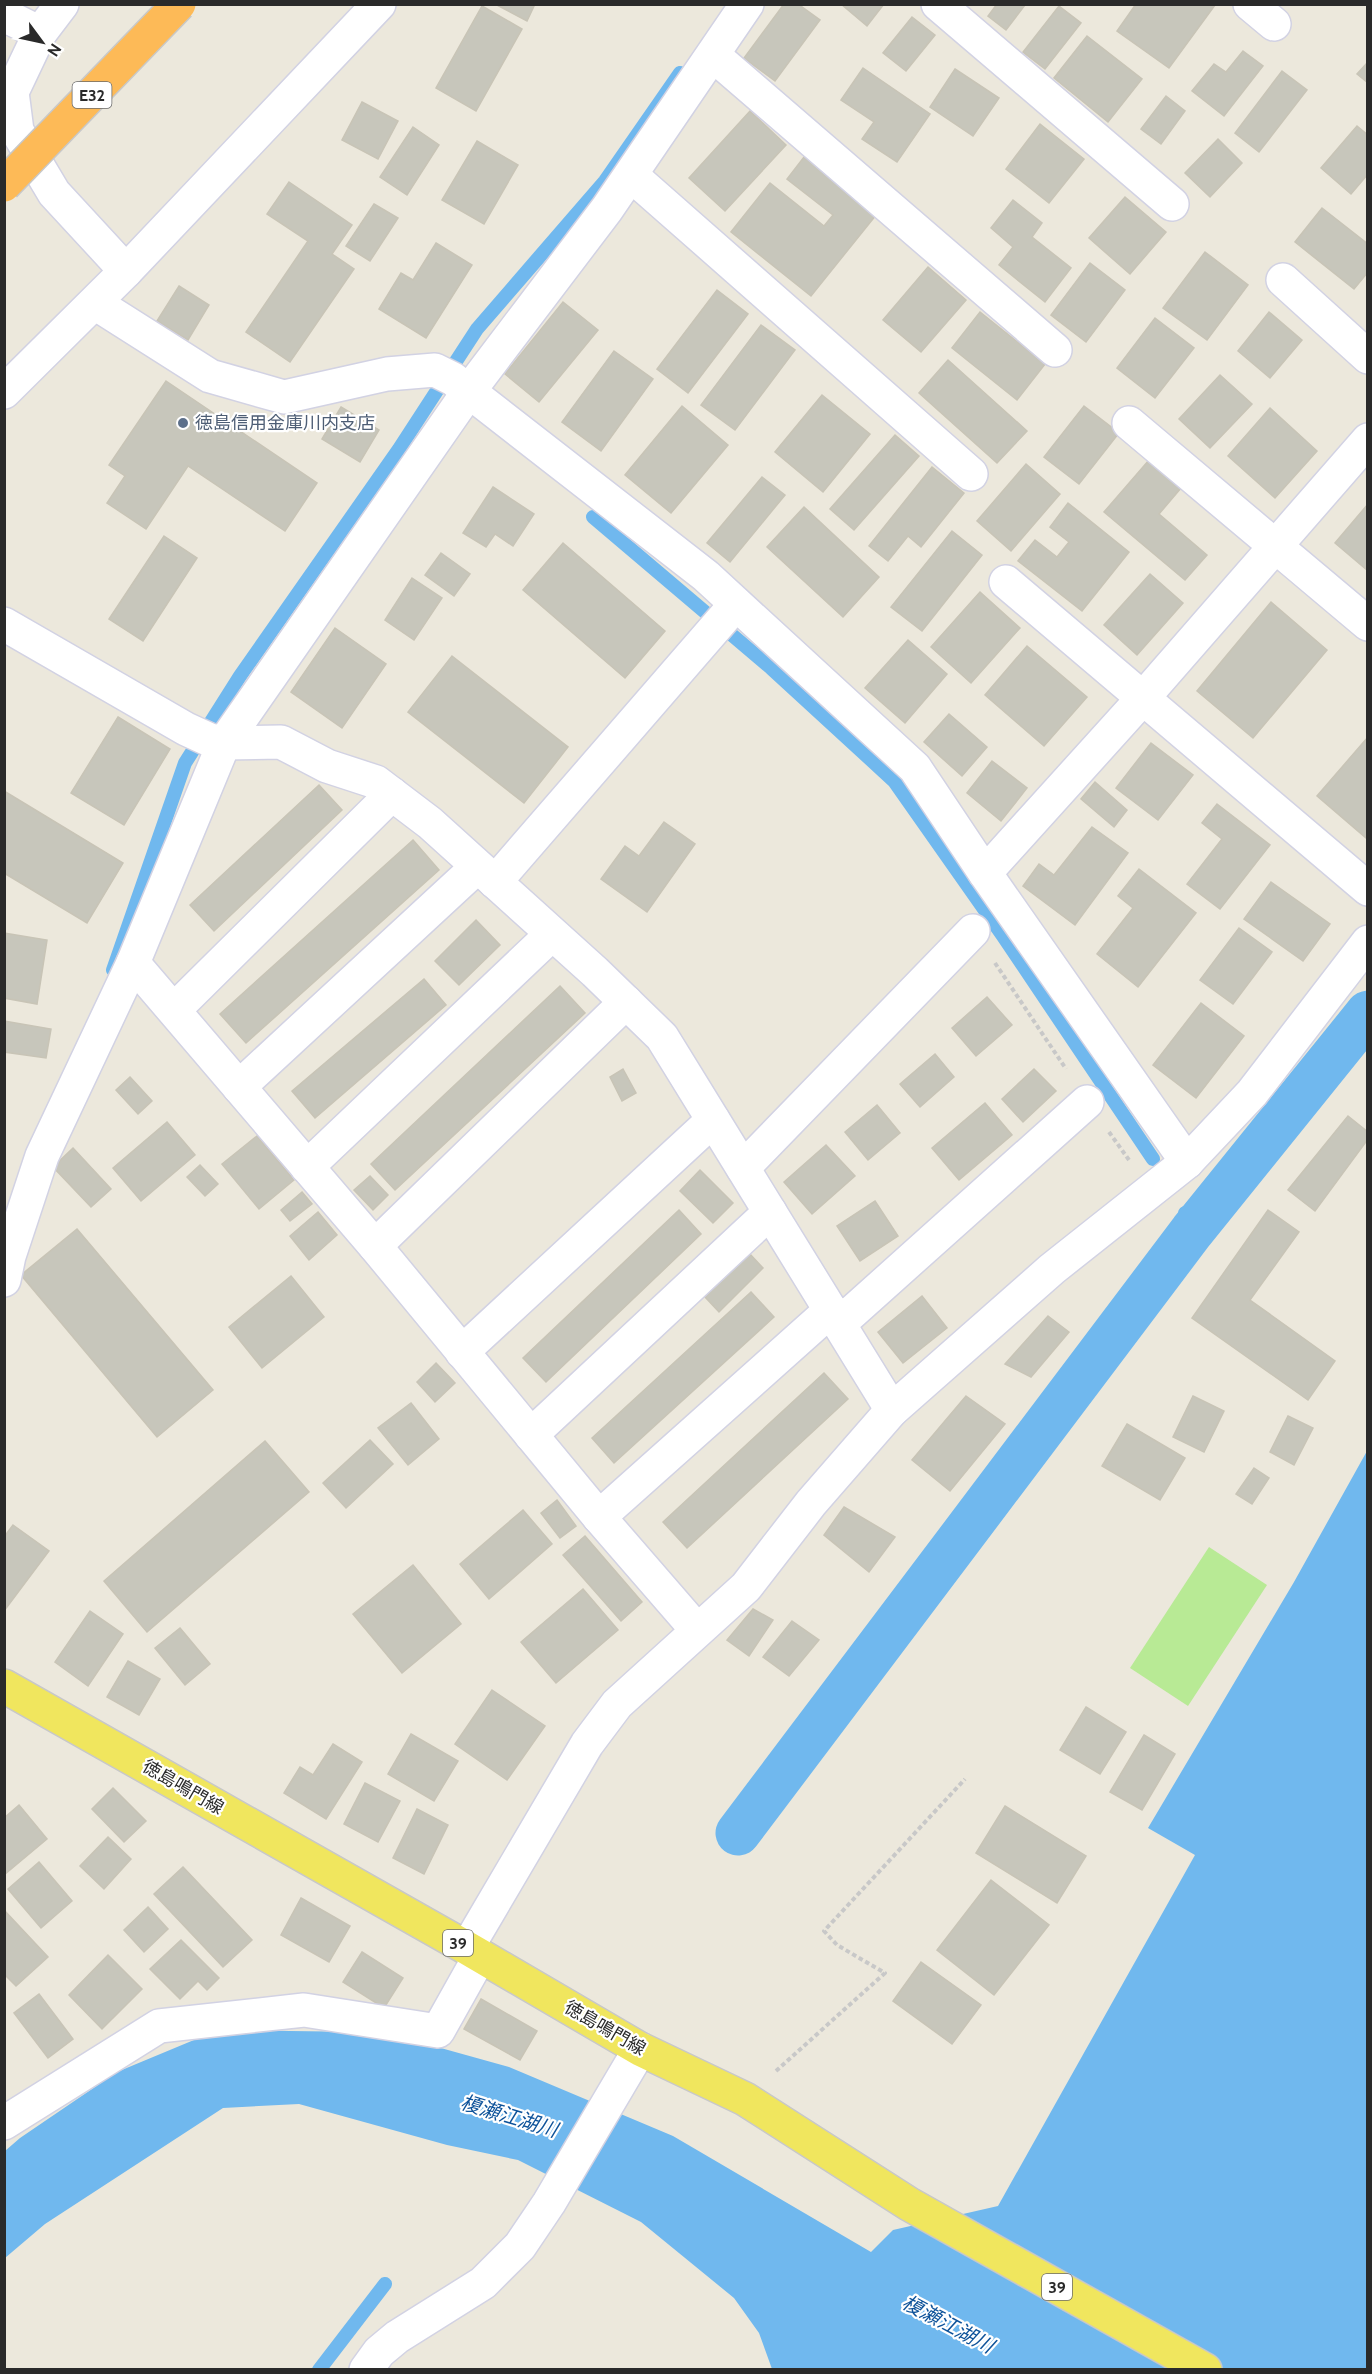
<svg xmlns="http://www.w3.org/2000/svg" width="1372" height="2374" viewBox="0 0 1372 2374" font-family="Cabin,'Noto Sans JP',sans-serif">
  <rect width="100%" height="100%" fill="#ece8dc"/>
  <path fill="#b8ea95" d="M1209,1547L1267,1585L1188,1706L1130,1668Z"/>
  <path fill="#70b8ee" d="M1367,1451V2369H772L759,2333L734,2298L641,2222L518,2160L447,2145L299,2104L223,2108L45,2224L5,2258V2151L20,2138L117,2072L218,2030L363,2032L430,2045L509,2067L673,2136L871,2252L893,2230L998,2206L1195,1855L1148,1828L1294,1582Z"/>
  <g fill="none" stroke-linecap="round" stroke-linejoin="round">
    <g stroke="#70b8ee" stroke-width="14">
      <path d="M593,517L771,668L894,781L1003,936L1153,1159"/>
      <path d="M113,970L185,763L240,676L399,449L477,329L605,181L680,73"/>
      <path d="M1185,1213L1192,1231"/>
      <path d="M319,2370L385,2284"/>
    </g>
    <path stroke="#70b8ee" stroke-width="45" d="M738,1833L1192,1231L1368,1013"/>
  </g>
  <g fill="#c7c6bb" stroke="#c8c4b6" stroke-width="1.5">
    <path d="M495,4H535L527,21Z"/>
    <path d="M784,4H798L820,20L775,81L744,58Z"/>
    <path d="M841,4H884L867,26Z"/>
    <path d="M997,4H1025V5L1006,30L988,16Z"/>
    <path d="M1136,4H1214L1215,5L1169,68L1117,31Z"/>
    <path d="M482,6L522,29L476,111L436,88Z"/>
    <path d="M1059,6L1081,23L1045,69L1023,52Z"/>
    <path d="M912,17L935,35L906,71L883,53Z"/>
    <path d="M1087,36L1142,79L1108,122L1054,78Z"/>
    <path d="M1243,51L1263,66L1224,116L1192,91L1214,64L1226,72Z"/>
    <path d="M1368,62V83L1357,74Z"/>
    <path d="M863,68L930,114L897,162L862,139L874,122L841,100Z"/>
    <path d="M955,69L999,98L973,136L930,107Z"/>
    <path d="M1282,71L1307,90L1259,152L1235,133Z"/>
    <path d="M1166,96L1185,111L1161,144L1141,129Z"/>
    <path d="M362,102L398,121L378,159L342,140Z"/>
    <path d="M750,111L786,145L725,211L689,178Z"/>
    <path d="M1040,124L1084,159L1049,203L1006,169Z"/>
    <path d="M1357,126L1368,135V174L1351,194L1321,168Z"/>
    <path d="M413,127L439,145L407,195L380,177Z"/>
    <path d="M1218,139L1242,163L1210,197L1185,173Z"/>
    <path d="M477,141L518,165L484,224L442,200Z"/>
    <path d="M804,157L876,215L811,296L731,232L770,183L824,226L833,215L787,179Z"/>
    <path d="M289,182L352,225L332,254L354,269L290,362L246,332L308,241L267,214Z"/>
    <path d="M1125,197L1166,232L1130,274L1089,238Z"/>
    <path d="M1013,200L1042,223L1032,237L1071,268L1045,302L999,265L1013,247L991,228Z"/>
    <path d="M374,204L398,218L370,261L346,246Z"/>
    <path d="M1322,208L1368,244V272L1354,289L1295,242Z"/>
    <path d="M436,243L472,265L426,338L379,309L401,273L413,280Z"/>
    <path d="M1205,252L1248,285L1207,340L1163,308Z"/>
    <path d="M1090,263L1125,290L1086,342L1051,315Z"/>
    <path d="M928,267L966,300L921,352L883,320Z"/>
    <path d="M179,286L209,305L188,340L157,321Z"/>
    <path d="M717,290L748,314L688,393L657,369Z"/>
    <path d="M563,302L598,330L539,402L505,374Z"/>
    <path d="M980,312L1045,364L1017,400L952,348Z"/>
    <path d="M1269,312L1302,340L1270,378L1238,351Z"/>
    <path d="M1155,318L1194,348L1155,398L1117,368Z"/>
    <path d="M761,325L795,350L735,430L701,405Z"/>
    <path d="M614,351L653,379L601,451L562,422Z"/>
    <path d="M948,360L1027,431L997,463L919,393Z"/>
    <path d="M1220,375L1252,404L1210,448L1179,419Z"/>
    <path d="M166,381L317,483L285,531L188,466L146,529L107,503L125,476L109,465Z"/>
    <path d="M822,395L870,434L823,492L775,452Z"/>
    <path d="M682,406L728,445L671,513L625,475Z"/>
    <path d="M1084,406L1119,433L1079,484L1044,457Z"/>
    <path d="M341,407L379,430L360,462L322,439Z"/>
    <path d="M1270,408L1317,451L1275,498L1228,456Z"/>
    <path d="M895,435L919,456L854,530L830,509Z"/>
    <path d="M1149,460L1181,488L1159,514L1207,555L1185,580L1104,512Z"/>
    <path d="M1026,464L1060,494L1011,551L977,521Z"/>
    <path d="M932,467L964,493L921,547L908,536L888,561L869,546Z"/>
    <path d="M762,477L785,495L730,562L707,543Z"/>
    <path d="M493,487L534,514L513,546L495,534L486,547L463,533Z"/>
    <path d="M1068,503L1129,552L1082,611L1018,561L1035,540L1057,557L1069,542L1050,527Z"/>
    <path d="M1368,504V571L1335,543Z"/>
    <path d="M804,507L879,577L843,617L767,547Z"/>
    <path d="M952,531L982,555L922,631L891,607Z"/>
    <path d="M164,536L197,558L143,641L109,619Z"/>
    <path d="M563,543L665,631L625,678L523,590Z"/>
    <path d="M441,553L470,574L454,596L425,575Z"/>
    <path d="M1150,574L1183,603L1137,655L1104,625Z"/>
    <path d="M412,578L442,598L414,640L385,620Z"/>
    <path d="M980,592L1020,628L971,683L931,647Z"/>
    <path d="M1271,602L1327,650L1253,738L1197,691Z"/>
    <path d="M335,628L386,664L342,728L291,692Z"/>
    <path d="M908,640L947,674L905,723L865,688Z"/>
    <path d="M1027,646L1087,697L1044,746L985,695Z"/>
    <path d="M452,656L568,747L524,803L408,712Z"/>
    <path d="M949,714L987,747L962,776L924,742Z"/>
    <path d="M118,717L170,749L124,825L71,793Z"/>
    <path d="M1368,737V836L1366,838L1317,796Z"/>
    <path d="M1151,743L1193,775L1158,820L1116,788Z"/>
    <path d="M992,761L1027,788L1001,821L967,793Z"/>
    <path d="M1095,782L1127,810L1114,827L1081,799Z"/>
    <path d="M319,785L342,810L214,931L190,905Z"/>
    <path d="M4,791L123,863L87,923L4,873Z"/>
    <path d="M1217,804L1270,845L1220,909L1187,884L1222,839L1202,823Z"/>
    <path d="M664,822L695,844L647,912L601,879L625,846L639,856Z"/>
    <path d="M1092,827L1128,853L1075,925L1023,886L1039,864L1054,875Z"/>
    <path d="M413,840L439,870L246,1043L220,1014Z"/>
    <path d="M1139,869L1196,913L1138,987L1097,954L1133,908L1118,896Z"/>
    <path d="M1271,882L1330,924L1303,961L1244,919Z"/>
    <path d="M476,920L500,945L459,985L435,961Z"/>
    <path d="M1239,928L1272,952L1233,1004L1200,980Z"/>
    <path d="M4,933L47,940L37,1004L4,998Z"/>
    <path d="M424,979L446,1005L315,1118L292,1091Z"/>
    <path d="M560,986L585,1013L395,1190L371,1164Z"/>
    <path d="M987,997L1012,1025L976,1056L952,1028Z"/>
    <path d="M1201,1003L1244,1036L1196,1098L1153,1065Z"/>
    <path d="M4,1021L51,1029L46,1058L4,1052Z"/>
    <path d="M935,1054L954,1077L920,1107L900,1084Z"/>
    <path d="M623,1069L636,1093L622,1101L610,1077Z"/>
    <path d="M1034,1069L1056,1091L1023,1122L1002,1099Z"/>
    <path d="M130,1077L152,1101L138,1114L116,1090Z"/>
    <path d="M985,1103L1012,1135L959,1180L932,1148Z"/>
    <path d="M877,1105L900,1133L868,1160L845,1132Z"/>
    <path d="M1348,1116L1368,1132V1139L1315,1211L1288,1190Z"/>
    <path d="M167,1122L195,1155L141,1201L113,1168Z"/>
    <path d="M257,1136L294,1180L259,1209L222,1164Z"/>
    <path d="M826,1145L855,1176L812,1214L784,1182Z"/>
    <path d="M73,1148L111,1189L91,1207L53,1167Z"/>
    <path d="M200,1165L218,1184L205,1196L187,1177Z"/>
    <path d="M700,1170L733,1203L713,1223L680,1191Z"/>
    <path d="M370,1176L388,1195L373,1210L354,1190Z"/>
    <path d="M302,1192L312,1204L290,1221L281,1210Z"/>
    <path d="M875,1201L898,1236L860,1261L837,1226Z"/>
    <path d="M679,1210L701,1234L546,1382L523,1358Z"/>
    <path d="M1268,1210L1299,1232L1250,1300L1335,1361L1308,1400L1192,1318Z"/>
    <path d="M318,1212L337,1235L309,1260L290,1236Z"/>
    <path d="M77,1229L213,1390L157,1437L21,1275Z"/>
    <path d="M749,1253L763,1268L719,1312L705,1297Z"/>
    <path d="M291,1276L324,1317L262,1368L229,1327Z"/>
    <path d="M751,1292L774,1317L614,1463L592,1438Z"/>
    <path d="M922,1296L947,1328L903,1363L878,1332Z"/>
    <path d="M1048,1316L1069,1332L1031,1377L1005,1364Z"/>
    <path d="M436,1363L455,1383L435,1402L417,1382Z"/>
    <path d="M824,1373L848,1399L687,1548L663,1522Z"/>
    <path d="M966,1396L1005,1424L950,1491L912,1460Z"/>
    <path d="M1193,1396L1224,1411L1204,1452L1173,1437Z"/>
    <path d="M411,1403L439,1439L408,1465L378,1428Z"/>
    <path d="M1288,1416L1313,1428L1294,1465L1270,1452Z"/>
    <path d="M1127,1424L1185,1458L1160,1500L1102,1466Z"/>
    <path d="M370,1440L393,1464L346,1508L323,1483Z"/>
    <path d="M265,1441L309,1492L147,1632L104,1581Z"/>
    <path d="M1254,1468L1269,1478L1252,1504L1236,1494Z"/>
    <path d="M557,1500L576,1526L560,1538L541,1513Z"/>
    <path d="M844,1507L895,1537L869,1572L824,1535Z"/>
    <path d="M523,1510L552,1544L489,1599L460,1564Z"/>
    <path d="M13,1525L49,1551L4,1611V1537Z"/>
    <path d="M585,1536L642,1602L621,1621L563,1555Z"/>
    <path d="M413,1565L461,1624L402,1673L353,1614Z"/>
    <path d="M583,1589L618,1630L556,1683L521,1642Z"/>
    <path d="M753,1609L773,1620L749,1656L727,1640Z"/>
    <path d="M90,1611L123,1634L88,1686L55,1662Z"/>
    <path d="M792,1621L819,1640L789,1676L763,1657Z"/>
    <path d="M180,1628L210,1664L185,1685L155,1648Z"/>
    <path d="M128,1661L160,1679L139,1715L107,1697Z"/>
    <path d="M492,1690L545,1726L507,1780L455,1744Z"/>
    <path d="M1086,1707L1126,1732L1100,1774L1060,1750Z"/>
    <path d="M411,1734L458,1761L434,1801L388,1774Z"/>
    <path d="M1144,1735L1175,1754L1142,1810L1110,1792Z"/>
    <path d="M333,1744L362,1762L326,1819L284,1793L300,1767L313,1775Z"/>
    <path d="M365,1783L400,1801L378,1842L344,1824Z"/>
    <path d="M113,1788L146,1821L124,1842L92,1809Z"/>
    <path d="M19,1805L47,1839L4,1875V1818Z"/>
    <path d="M1005,1806L1086,1856L1057,1903L976,1853Z"/>
    <path d="M417,1809L448,1825L424,1874L393,1858Z"/>
    <path d="M108,1837L131,1859L104,1889L80,1866Z"/>
    <path d="M39,1862L72,1901L41,1928L8,1889Z"/>
    <path d="M183,1867L252,1940L223,1967L154,1894Z"/>
    <path d="M991,1880L1049,1925L994,1995L937,1950Z"/>
    <path d="M301,1898L350,1926L329,1962L281,1935Z"/>
    <path d="M148,1907L168,1929L144,1952L124,1930Z"/>
    <path d="M4,1910L48,1957L16,1986L4,1974Z"/>
    <path d="M181,1940L219,1978L207,1990L198,1981L180,1999L150,1969Z"/>
    <path d="M362,1952L403,1978L384,2008L343,1982Z"/>
    <path d="M108,1955L142,1989L102,2029L69,1995Z"/>
    <path d="M921,1962L981,2005L952,2044L893,2001Z"/>
    <path d="M39,1994L73,2039L48,2058L14,2013Z"/>
    <path d="M481,1999L537,2031L520,2060L464,2029Z"/>
  </g>
  <g fill="none" stroke-linecap="round" stroke-linejoin="round">
    <g stroke="#d2d2e3" stroke-width="36">
      <g id="minor">
        <path d="M938,4L1172,204"/>
        <path d="M1250,4L1274,24"/>
        <path d="M4,15L40,33"/>
        <path d="M713,55L1055,350"/>
        <path d="M631,175L971,474"/>
        <path d="M126,271L379,4"/>
        <path d="M1283,280L1368,357"/>
        <path d="M95,303L210,376L284,397L387,374L435,370L453,379L706,576L915,768L985,873L1187,1162"/>
        <path d="M4,392L126,271L54,193L17,131L12,92L40,33L62,4"/>
        <path d="M1129,423L1368,624"/>
        <path d="M1006,582L1368,889"/>
        <path d="M4,624L186,729L210,740L224,743L281,742L327,766L376,782L430,823L595,972L662,1037L892,1410"/>
        <path d="M985,873L1143,698L1368,440"/>
        <path d="M495,882L736,604"/>
        <path d="M133,963L375,1246L599,1517L697,1630"/>
        <path d="M174,1010L392,794"/>
        <path d="M239,1087L477,867"/>
        <path d="M307,1167L552,934"/>
        <path d="M743,1168L973,931"/>
        <path d="M375,1246L626,1002"/>
        <path d="M4,1280L9,1256L42,1156L133,963L224,743L469,391L607,209L747,4"/>
        <path d="M839,1324L1087,1102"/>
        <path d="M462,1352L713,1120"/>
        <path d="M531,1435L770,1212"/>
        <path d="M599,1517L831,1310"/>
        <path d="M467,1948L587,1744L617,1704L746,1587L811,1503L892,1410L1052,1269L1187,1162L1252,1093L1368,942"/>
        <path d="M4,2123L159,2026L304,2010L438,2031L480,1956"/>
        <path d="M366,2370L379,2352L397,2337L483,2283L520,2246L549,2203L640,2049"/>
      </g>
    </g>
    <g stroke="#c8c8c8" stroke-width="36">
      <path id="major" d="M4,1686L467,1948L640,2049L745,2099L909,2204L1205,2370"/>
    </g>
    <g stroke="#c8c8c8" stroke-width="4" stroke-dasharray="4.5 3" stroke-linecap="butt">
      <path d="M995,963L1066,1069"/>
      <path d="M1109,1132L1129,1160"/>
      <path d="M776,2071L885,1973L837,1945L824,1931L965,1779"/>
    </g>
    <use href="#minor" stroke="#fff" stroke-width="33"/>
    <use href="#major" stroke="#f0e65e" stroke-width="33"/>
    <g stroke="#c8c8c8" stroke-width="36" stroke-linecap="butt">
      <path id="highway-bridge" d="M4,185L179,4"/>
    </g>
    <use href="#highway-bridge" stroke="#fdba57" stroke-width="33"/>
  </g>
  <circle fill="#5c6f8a" stroke="#fff" stroke-width="2" cx="183" cy="423" r="6"/>
  <g text-anchor="middle" dominant-baseline="central" stroke-width="4.5" stroke-linejoin="round" paint-order="stroke">
    <g fill="#fff" stroke="#6a6a6a" stroke-width="1.5">
      <rect x="72.5" y="82" width="39" height="26" rx="4.5"/>
      <rect x="443" y="1930" width="30" height="26" rx="4.5"/>
      <rect x="1042" y="2274" width="30" height="26" rx="4.5"/>
    </g>
    <g font-size="16" font-weight="bold" fill="#2a2a2a">
      <text x="92" y="95">E32</text>
      <text x="458" y="1943">39</text>
      <text x="1057" y="2287">39</text>
    </g>
    <g font-size="18" fill="#4e5e75" stroke="#fff" text-anchor="start">
      <text x="195" y="423">徳島信用金庫川内支店</text>
    </g>
    <g font-size="18" fill="#2a2a2a" stroke="#fff">
      <text transform="translate(183 1787) rotate(30)">徳島鳴門線</text>
      <text transform="translate(605 2028) rotate(30)">徳島鳴門線</text>
    </g>
    <g font-size="20" font-style="italic" fill="#0e539a" stroke="#fff">
      <text transform="translate(509 2116) rotate(17)">榎瀬江湖川</text>
      <text transform="translate(948 2324) rotate(28)">榎瀬江湖川</text>
    </g>
  </g>
  <rect width="1372" height="2374" fill="none" stroke="#2a2a2a" stroke-width="12"/>
  <g transform="translate(42 42) rotate(123)" stroke="#ffffff" stroke-width="4.5" paint-order="stroke">
  <path d="M0-4.5L10 22L0 15L-10 22Z" fill="#2a2a2a"/>
  <text y="-9" font-size="16" font-weight="bold" text-anchor="middle" fill="#2a2a2a">N</text>
  </g>
</svg>
